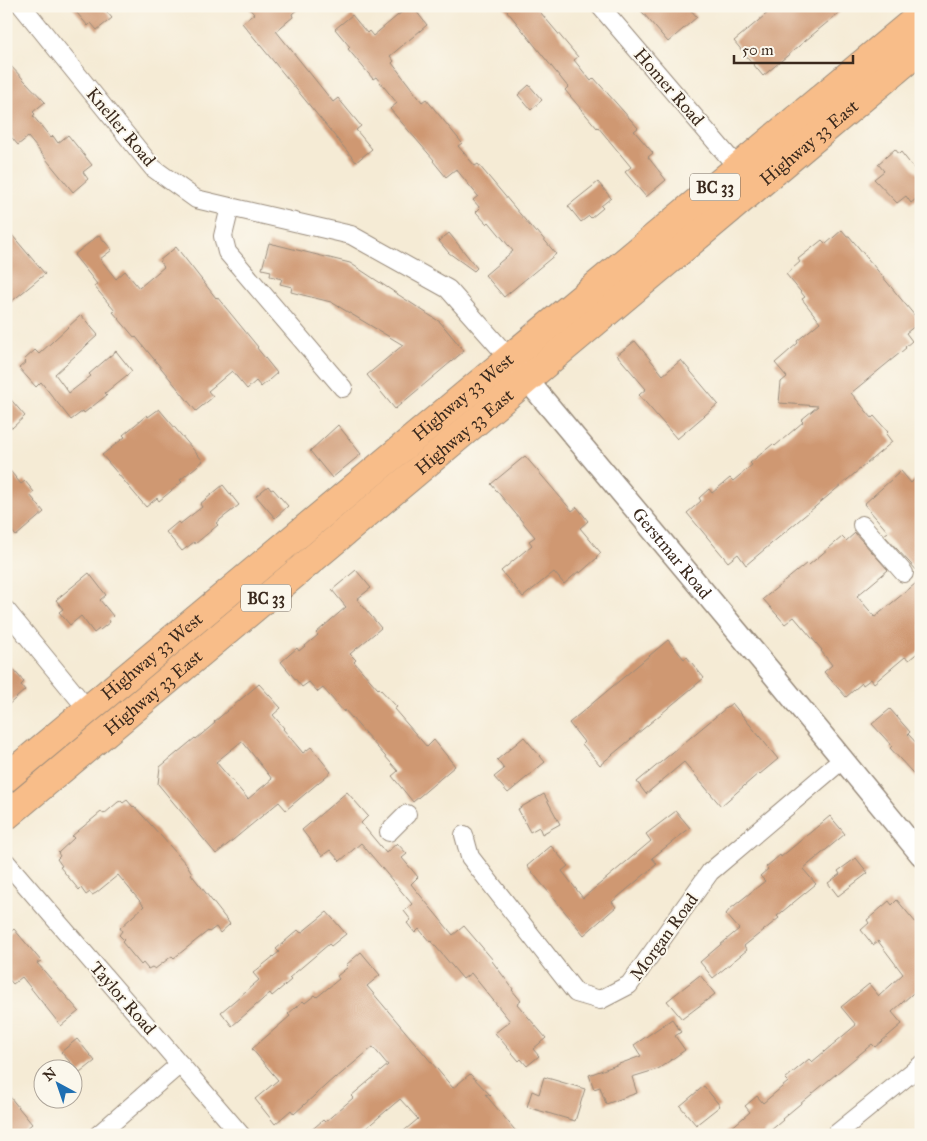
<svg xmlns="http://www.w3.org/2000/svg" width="927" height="1141" viewBox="0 0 927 1141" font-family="'IM FELL Great Primer',serif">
  <rect width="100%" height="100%" fill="#fbf7ec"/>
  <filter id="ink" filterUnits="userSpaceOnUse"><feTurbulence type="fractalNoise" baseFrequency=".02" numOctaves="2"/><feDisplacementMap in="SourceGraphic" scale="10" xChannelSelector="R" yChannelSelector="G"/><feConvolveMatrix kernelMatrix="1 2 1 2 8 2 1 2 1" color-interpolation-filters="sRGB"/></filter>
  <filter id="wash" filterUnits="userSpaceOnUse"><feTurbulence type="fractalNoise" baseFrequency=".0096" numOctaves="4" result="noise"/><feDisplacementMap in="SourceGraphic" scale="20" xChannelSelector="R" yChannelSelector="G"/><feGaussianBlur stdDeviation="1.12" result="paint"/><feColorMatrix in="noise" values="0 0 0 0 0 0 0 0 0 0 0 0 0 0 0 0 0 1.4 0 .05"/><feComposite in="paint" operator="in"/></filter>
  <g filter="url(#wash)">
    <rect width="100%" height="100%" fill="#f5ebd5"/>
    <g id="blocks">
      <g fill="#cf9872" fill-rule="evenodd">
        <path d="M71,6H102L112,18L97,30L91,23L88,26Z"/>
        <path d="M247,6H301L292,14L293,17L276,31L333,102L338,98L361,126L356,130L372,149L356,162L242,23L254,14Z"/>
        <path d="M409,6H412L427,25L390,56L394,61L392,63L422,102L426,99L462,143L458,146L475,166L478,164L536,233L537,231L556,254L504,297L485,275L513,251L489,222L487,224L476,212L480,208L473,200L478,196L456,169L446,177L433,161L434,160L390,109L397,103L376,77L373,79L348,49L350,47L335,29L352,15L367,33L369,31L373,36Z"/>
        <path d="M503,6H535L578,57L574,60L591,81L594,78L638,128L634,131L653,153L648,157L666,180L646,197L625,172L631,167L598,127L597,128L565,90L568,87Z"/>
        <path d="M637,6H687L697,17L668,42Z"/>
        <path d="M776,6H847L763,76L734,41Z"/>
        <path d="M6,61L45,102L33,112L35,114L33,116L51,138L53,136L58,143L68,135L92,165L83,172L88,179L73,192L28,137L18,145L6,131Z"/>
        <path d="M529,85L542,100L531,110L518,95Z"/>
        <path d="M895,149L899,154L901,152L921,177V195L911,203L906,196L897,203L874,179L884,171L878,164Z"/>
        <path d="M598,182L611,198L601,206L603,208L591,218L589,216L581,222L568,206Z"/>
        <path d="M6,228L45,274L6,306Z"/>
        <path d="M842,230L847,236H849L920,322L906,333L912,341L905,347L906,348L851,393L872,418L874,416L888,432L886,434L892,442L746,565L738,554L728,562L687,513L701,501L699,498L709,489L712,493L730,478L733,481L752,465L750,463L773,444L775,446L803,422L801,420L818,406L779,403L781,382L787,377L775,363L798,343L797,341L820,322L802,299L805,297L786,274L800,262L798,259L822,240L826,244Z"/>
        <path d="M449,233L477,268L474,271L449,253L439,241Z"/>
        <path d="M99,235L112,250L100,259L116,279L125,271L139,288L164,267L159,261L176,247L216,298L217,297L258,347L257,348L277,373L261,387L256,381L247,389L232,371L208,391L213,397L196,411L136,337L135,338L113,312L115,311L94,286L97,284L74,255Z"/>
        <path d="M269,243L350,263L440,322L464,351L395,409L367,375L403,345L331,302L291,292L292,287L280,284L282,279L270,276L271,271L262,269Z"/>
        <path d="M81,315L98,335L55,374L69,393L91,376L89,374L116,351L132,371L105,393L107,395L84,413L83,411L71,420L41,382L36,387L19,368L26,362L24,360L35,350L39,354Z"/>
        <path d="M635,341L663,375L681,360L718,404L677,439L639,395L646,389L617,355Z"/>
        <path d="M6,394L25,416L12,428L6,421Z"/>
        <path d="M159,409L203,461L180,480L182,482L159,501L157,498L146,507L102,455L125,437L123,435L147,415L148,417Z"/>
        <path d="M338,425L361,454L332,478L310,451Z"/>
        <path d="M525,456L572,511L577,507L588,521L580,528L601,553L596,557L597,558L580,573L579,571L564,584L554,572L523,597L501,571L532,545L529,541L535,537L491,484Z"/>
        <path d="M6,466L21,484L25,481L34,492L30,495L44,512L16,536L6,524Z"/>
        <path d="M901,471L911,483L915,479L921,486V575L884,535L888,532L864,504Z"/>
        <path d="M223,485L239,505L216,523L218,525L195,544L194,542L182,551L166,532L178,522L180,524L202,507L200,504Z"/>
        <path d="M268,486L271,490L273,489L288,506L275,518L256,496Z"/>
        <path d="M855,533L888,570L857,596L875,617L921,579V650L909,660L905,657L874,683L871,679L863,685L862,683L846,697L824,672L832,665L821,651L822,650L794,617L785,624L763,599L807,563L809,565L842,537L846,541Z"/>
        <path d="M356,570L371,588L357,599L381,628L350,654L356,660L354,662L378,689L379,688L397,707L394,709L427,747L434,740L455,766L413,802L392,776L398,771L345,710L344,712L323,688L318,692L309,682L302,687L281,662L297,648L299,651L318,635L316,633L346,607L332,590Z"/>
        <path d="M89,573L106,595L100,600L113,616L109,620L110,622L100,630L99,629L94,633L81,616L70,625L59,612L63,609L56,600Z"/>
        <path d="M668,640L684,659L687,657L704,678L600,765L582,744L584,742L569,723Z"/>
        <path d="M6,661L24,682L21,685L25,690L6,707Z"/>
        <path d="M259,684L281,708L273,715L284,728L283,729L303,753L311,747L331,772L286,810L279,802L216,854L158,784L160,767L195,738L196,739L215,723L214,722ZM242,741L272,779L248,799L216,762Z"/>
        <path d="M732,703L778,759L760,774L759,773L721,806L684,762L646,794L637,782Z"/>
        <path d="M890,709L910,732L908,734L921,748V782L890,748L892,746L872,724Z"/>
        <path d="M524,737L545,762L508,793L494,777L504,769L497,760Z"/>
        <path d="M347,792L368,816L361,823L386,853L397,843L407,854L402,858L418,877L411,884L453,935L464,926L493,960L492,961L513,989L512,990L521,1001L517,1004L546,1038L533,1049L539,1056L527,1066L521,1059L519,1061L495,1033L510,1021L471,973L463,979L431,941L430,942L419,929L415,933L407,923L411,920L404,911L412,904L361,843L340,861L330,850L322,856L302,830Z"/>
        <path d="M544,794L560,824L542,834L539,827L530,832L518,809Z"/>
        <path d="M127,800L133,807L134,806L187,865L192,873L191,874L230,924L220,933L216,927L209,932L208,931L174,958L172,956L155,969L152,967L148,969L143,963L141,965L122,942L124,940L119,935L122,931L120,928L144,906L118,875L96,893L92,895L90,892L86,895L81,888L79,890L60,867L62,866L57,859L60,856L58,853L74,838L72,836L101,812L104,814L118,802L121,801L123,803Z"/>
        <path d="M676,811L690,828L652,858L657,864L612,902L616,907L584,935L527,866L551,846L568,866L562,871L583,898L651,841L646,834Z"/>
        <path d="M830,816L845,834L803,869L816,884L777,916L779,918L744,946L747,950L713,978L700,962L739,929L726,914L730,909L765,881L760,876L768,869L766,867L780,855L781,857Z"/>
        <path d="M856,858L868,873L838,896L828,883L840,874L838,871Z"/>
        <path d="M897,900L921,929V986L892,1012L902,1024L875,1047L872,1044L782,1119L783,1120L770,1131L769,1129L762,1135H723L750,1112L745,1106L757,1096L763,1103L788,1082L785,1079L809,1059L812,1062L856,1025L841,1007L869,984L879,996L903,974L878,941L873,945L861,930L869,923L867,920L889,901L892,905Z"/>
        <path d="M327,912L346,934L331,946L329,944L289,978L291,980L272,996L270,993L232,1026L221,1012L259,980L253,973L279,952L276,949L298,930L301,933Z"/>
        <path d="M14,929L41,961L37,963L79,1011L61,1026L22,977L13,984L6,976V936Z"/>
        <path d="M361,952L380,975L367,986L453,1088L470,1074L491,1096L485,1094L519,1135H399L418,1119L400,1099L358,1135H306L323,1120L325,1122L353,1098L351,1096L388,1065L373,1047L336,1078L335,1077L294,1114L291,1110L275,1124L255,1099L278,1080L252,1049L290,1016L288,1014L303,1001L305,1003L315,995L317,997L339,979L337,976L348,967L346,965Z"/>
        <path d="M700,975L715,994L682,1019L667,1001Z"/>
        <path d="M672,1019L681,1032L675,1036L685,1050L658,1069L632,1077L637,1093L606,1104L600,1087L594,1089L589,1075L641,1056L634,1045Z"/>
        <path d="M77,1039L95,1061L80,1073L61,1052Z"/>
        <path d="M544,1077L585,1089L575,1121L527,1107L532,1091L539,1094Z"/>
        <path d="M704,1086L720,1106L696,1125L680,1106Z"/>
        <path d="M6,1092L32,1124L19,1135H13L6,1126Z"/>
      </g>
    </g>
  </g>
  <g filter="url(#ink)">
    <use href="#blocks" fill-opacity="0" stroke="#988a7a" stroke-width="1"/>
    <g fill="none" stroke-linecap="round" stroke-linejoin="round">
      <g stroke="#988a7a" stroke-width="20">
        <g id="minor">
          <path d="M22,6L153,168L196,199L230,207L223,236L227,252L343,388"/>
          <path d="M600,6L738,168"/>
          <path d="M230,207L351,235L448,289L510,359"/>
          <path d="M862,525L904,573"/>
          <path d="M6,610L88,710"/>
          <path d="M389,832L407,814"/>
          <path d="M464,835L470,857L576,993L600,1000L629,985L710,872L842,760"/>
          <path d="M6,862L241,1135"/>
          <path d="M98,1135L180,1064"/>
          <path d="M835,1135L921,1065"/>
        </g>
      </g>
      <g stroke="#988a7a" stroke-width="24">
        <g id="tertiary">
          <path id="s1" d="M518,369L771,672L921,855"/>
        </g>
      </g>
      <g stroke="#988a7a" stroke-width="30">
        <g id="primary">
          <path id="s2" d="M6,778L921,15"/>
          <path id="s3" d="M6,816L921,49"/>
        </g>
      </g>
      <use href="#minor" stroke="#fff" stroke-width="18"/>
      <use href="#tertiary" stroke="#fff" stroke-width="21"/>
      <use href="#primary" stroke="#f8bd89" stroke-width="28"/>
    </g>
  </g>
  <g text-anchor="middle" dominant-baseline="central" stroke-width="4" stroke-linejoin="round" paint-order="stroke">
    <g fill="#fbf7ec" stroke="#75685c" stroke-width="1">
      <rect x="690" y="173.5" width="50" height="27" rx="4"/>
      <rect x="241" y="584.5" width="50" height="27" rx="4"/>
    </g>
    <g font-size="16" font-weight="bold" fill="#3b2a1e">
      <text x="715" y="187">BC 33</text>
      <text x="266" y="598">BC 33</text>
    </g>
    <g font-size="18" fill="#3b2a1e" stroke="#fbf7ec">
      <text transform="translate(669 87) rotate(49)">Homer Road</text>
      <text transform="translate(121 127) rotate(50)">Kneller Road</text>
      <text stroke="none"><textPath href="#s3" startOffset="1048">Highway 33 East</textPath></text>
      <text stroke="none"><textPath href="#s2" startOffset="595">Highway 33 West</textPath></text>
      <text stroke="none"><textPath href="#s3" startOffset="598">Highway 33 East</textPath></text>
      <text stroke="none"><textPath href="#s1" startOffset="240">Gerstmar Road</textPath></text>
      <text stroke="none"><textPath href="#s2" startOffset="190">Highway 33 West</textPath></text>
      <text stroke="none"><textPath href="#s3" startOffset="192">Highway 33 East</textPath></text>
      <text transform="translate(664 937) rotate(-54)">Morgan Road</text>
      <text transform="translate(123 998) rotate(49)">Taylor Road</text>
    </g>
  </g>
  <rect width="927" height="1141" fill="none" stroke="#fbf7ec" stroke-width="25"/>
  <g transform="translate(58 1084) rotate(320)"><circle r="24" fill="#fbf7ec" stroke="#aea59a"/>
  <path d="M0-4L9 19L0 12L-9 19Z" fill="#1f6fb2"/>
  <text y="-8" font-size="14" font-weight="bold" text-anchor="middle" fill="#3b2a1e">N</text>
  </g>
  <path d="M734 55v8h119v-8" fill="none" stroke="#3b2a1e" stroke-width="2.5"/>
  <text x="742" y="55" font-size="15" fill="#3b2a1e" stroke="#fbf7ec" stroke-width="4" paint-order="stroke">50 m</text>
</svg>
